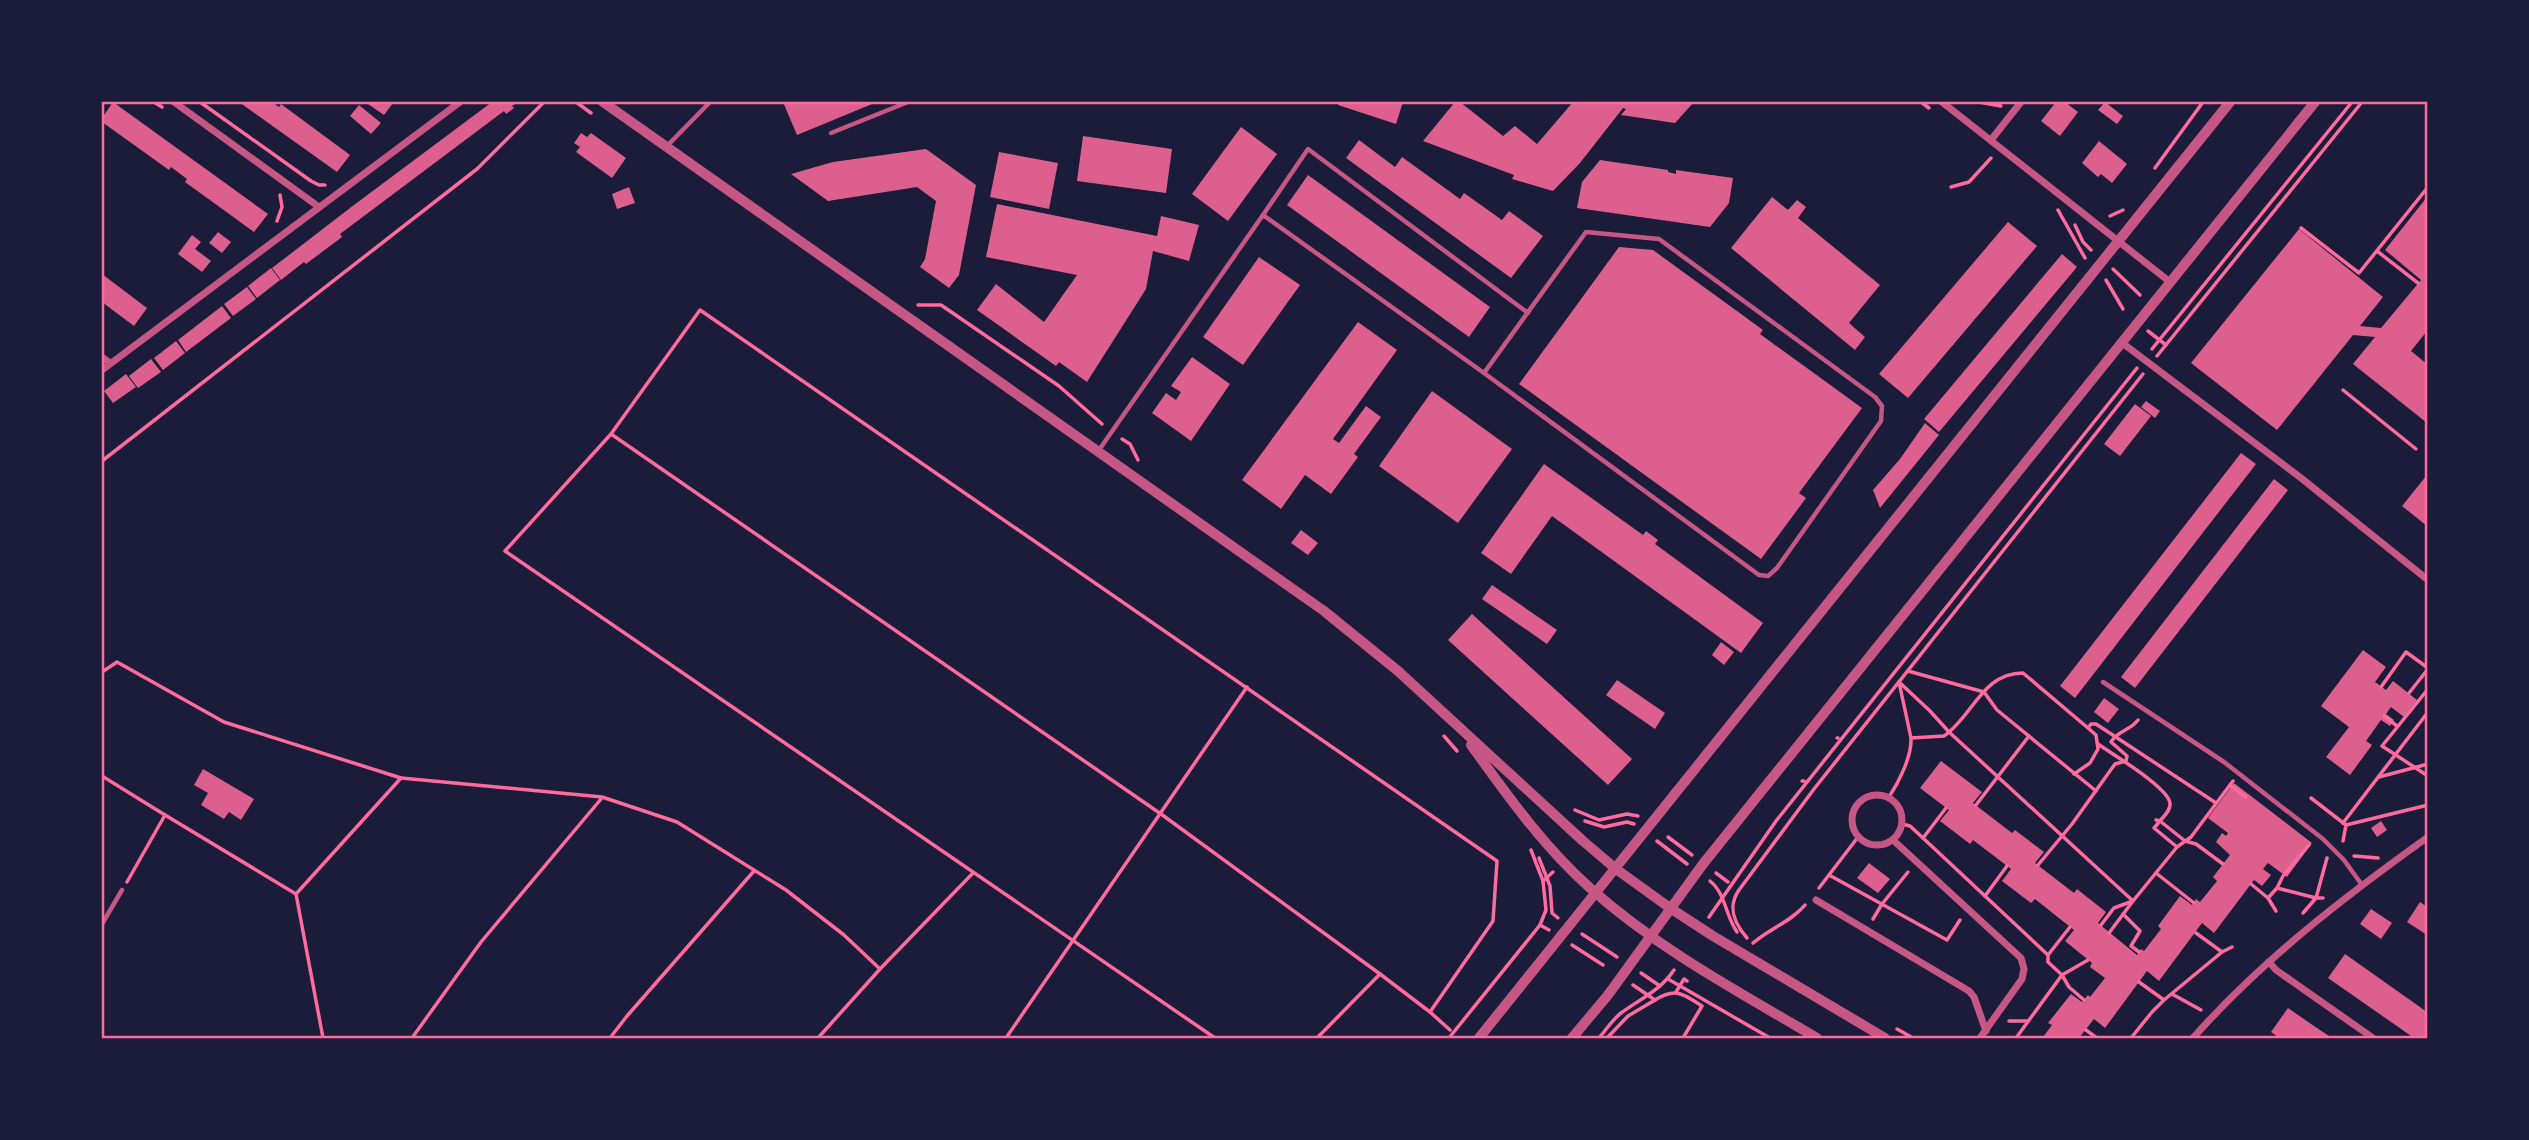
<svg xmlns="http://www.w3.org/2000/svg" width="2529" height="1140" viewBox="0 0 2529 1140" font-family="'Golos Text',sans-serif">
  <rect width="100%" height="100%" fill="#1b1b3a"/>
  <g fill="#dd5f8e">
    <path d="M113,102L268,214L254,232L185,182L187,179L171,167L169,170L102,122V118Z"/>
    <path d="M239,102H272L279,107L281,104L350,155L337,172Z"/>
    <path d="M370,102H392L393,103L384,115L368,104Z"/>
    <path d="M492,102H518L512,106L514,108L506,114L504,111L340,234L342,237L306,264L304,262L281,280L272,268L354,205L359,210L354,205Z"/>
    <path d="M783,102H877L797,135Z"/>
    <path d="M1339,102H1403L1396,124L1338,105Z"/>
    <path d="M1455,102H1460L1503,136L1515,126L1537,144L1573,102H1694L1675,123L1621,115L1626,109L1623,108L1580,163L1553,191L1512,179L1514,175L1423,141Z"/>
    <path d="M2056,102H2065L2078,112L2060,136L2041,121Z"/>
    <path d="M2105,102L2123,116L2117,124L2098,110Z"/>
    <path d="M359,105L381,123L371,134L350,116Z"/>
    <path d="M1241,127L1277,154L1228,221L1192,194Z"/>
    <path d="M581,133L587,137L591,133L626,158L612,178L576,152L580,147L574,143Z"/>
    <path d="M1083,136L1172,149L1166,193L1077,181Z"/>
    <path d="M1359,140L1395,167L1402,157L1460,199L1464,193L1502,220L1509,211L1543,236L1511,278L1346,158Z"/>
    <path d="M2099,141L2127,164L2112,183L2101,174L2098,177L2082,163Z"/>
    <path d="M926,149L976,185L959,275L949,288L920,267L925,259L936,201L917,187L828,201L791,174L833,162Z"/>
    <path d="M999,152L1058,163L1049,209L990,197Z"/>
    <path d="M1600,160L1668,170V172L1676,174V170L1733,178L1729,203L1710,227L1577,208L1582,182Z"/>
    <path d="M1308,175L1490,307L1469,337L1287,205Z"/>
    <path d="M629,187L635,203L617,209L612,194Z"/>
    <path d="M1772,197L1788,210L1797,200L1806,207L1798,218L1880,285L1849,323L1865,337L1855,350L1731,248Z"/>
    <path d="M2427,197V331L2411,351L2427,364V423L2353,364L2375,337L2353,335L2277,430L2191,363L2299,229L2383,297L2360,326L2381,328L2421,280L2385,250Z"/>
    <path d="M997,204L1157,236L1161,216L1199,225L1189,261L1153,251L1146,289L1087,382L1059,362L1056,366L977,310L996,284L1044,322L1077,275L986,257Z"/>
    <path d="M2008,222L2037,246L1908,398L1879,374Z"/>
    <path d="M218,232L231,242L222,253L209,243Z"/>
    <path d="M192,235L201,242L195,249L211,261L202,272L178,254Z"/>
    <path d="M1619,247L1653,250L1763,330L1760,334L1862,408L1799,493L1806,498L1761,559L1519,384Z"/>
    <path d="M2062,254L2077,267L1939,432L1924,419Z"/>
    <path d="M1259,257L1300,285L1243,365L1203,337Z"/>
    <path d="M271,268L280,280L257,298L248,286Z"/>
    <path d="M102,274L147,308L134,326L102,302Z"/>
    <path d="M247,287L256,299L233,316L224,304Z"/>
    <path d="M222,306L231,318L186,352L178,340Z"/>
    <path d="M1358,322L1397,350L1333,439L1339,443L1366,406L1381,417L1354,454L1358,457L1331,494L1305,475L1281,509L1242,480Z"/>
    <path d="M176,341L185,353L163,370L154,358Z"/>
    <path d="M1192,357L1230,384L1191,441L1152,413L1166,393L1176,400L1181,392L1171,386Z"/>
    <path d="M151,359L161,372L138,388L129,376Z"/>
    <path d="M126,374L136,387L113,403L104,391Z"/>
    <path d="M1432,391L1512,449L1458,523L1379,466Z"/>
    <path d="M2146,401L2160,411L2155,418L2141,407Z"/>
    <path d="M2135,404L2151,416L2120,456L2104,444Z"/>
    <path d="M1925,423L1939,435L1880,508L1873,490L1900,459Z"/>
    <path d="M2241,453L2256,464L2075,698L2060,686Z"/>
    <path d="M1544,464L1643,535L1646,531L1658,540L1655,544L1763,623L1741,653L1552,516L1511,574L1481,553Z"/>
    <path d="M2427,475V526L2402,506Z"/>
    <path d="M2274,479L2288,490L2135,688L2121,677Z"/>
    <path d="M1301,530L1318,543L1308,555L1291,543Z"/>
    <path d="M1492,585L1557,630L1547,644L1482,599Z"/>
    <path d="M1472,614L1632,759L1608,785L1448,640Z"/>
    <path d="M1721,642L1734,652L1724,665L1712,655Z"/>
    <path d="M2363,650L2386,667L2375,682L2386,690L2393,681L2417,700L2404,717L2391,707L2386,714L2394,720L2390,726L2381,720L2366,741L2372,745L2350,775L2326,757L2349,727L2321,706Z"/>
    <path d="M1617,680L1665,713L1655,729L1606,695Z"/>
    <path d="M2104,698L2119,709L2108,723L2094,712Z"/>
    <path d="M1941,761L1982,792L1973,803L2012,833L2015,830L2044,852L2035,863L2074,893L2077,889L2106,912L2098,923L2137,955L2141,949L2144,951L2161,929L2158,926L2180,896L2192,905L2196,899L2200,902L2217,881L2213,877L2230,855L2216,842L2222,833L2226,836L2228,833L2208,818L2234,783L2312,843L2287,877L2268,863L2263,869L2271,875L2262,886L2254,880L2214,933L2202,923L2159,981L2147,971L2105,1028L2094,1019L2079,1038H2045L2043,1037L2052,1025L2048,1023L2071,994L2082,1002L2088,995L2090,997L2105,978L2090,967L2092,963L2065,941L2074,930L2035,899L2031,903L2002,881L2011,869L1973,840L1970,844L1940,821L1949,810L1920,788Z"/>
    <path d="M203,769L254,799L241,820L229,812L224,819L201,805L208,793L194,785Z"/>
    <path d="M2381,821L2387,830L2377,837L2371,828Z"/>
    <path d="M1869,863L1890,879L1878,893L1857,878Z"/>
    <path d="M2420,902L2427,907V935L2407,922Z"/>
    <path d="M2371,909L2392,923L2381,939L2360,924Z"/>
    <path d="M2345,954L2427,1012V1038H2414L2328,978Z"/>
    <path d="M2288,1008L2314,1026L2332,1038H2280L2271,1032Z"/>
  </g>
  <g fill="none" stroke-linecap="round" stroke-linejoin="round">
    <g stroke="#ff6b9d" stroke-width="3.5">
      <path d="M154,102L162,107"/>
      <path d="M200,102L311,181L319,185H325"/>
      <path d="M576,102L591,113"/>
      <path d="M1921,102L1929,108"/>
      <path d="M1979,102L2001,106"/>
      <path d="M2155,168L2203,102"/>
      <path d="M1951,187L1969,182L1991,158"/>
      <path d="M2058,210L2085,258"/>
      <path d="M2110,216L2123,210"/>
      <path d="M277,221L282,207L280,195"/>
      <path d="M2075,225L2083,242L2091,250"/>
      <path d="M2301,228L2359,273L2428,187"/>
      <path d="M2377,251L2418,283"/>
      <path d="M2113,269L2140,295"/>
      <path d="M2106,280L2123,309"/>
      <path d="M918,305H941L1059,386L1102,424"/>
      <path d="M2148,331L2166,345"/>
      <path d="M2152,349L2352,102"/>
      <path d="M2157,356L2362,102"/>
      <path d="M2343,390L2416,449"/>
      <path d="M611,434L700,310L1497,861L1493,921L1430,1012"/>
      <path d="M1122,439L1130,444L1138,460"/>
      <path d="M102,461L477,169L544,102"/>
      <path d="M1908,671L1984,692L1997,710L2096,791"/>
      <path d="M102,672L117,662L224,722L401,778L296,894"/>
      <path d="M1899,682L1930,711L1949,732L2133,901L2177,847L2191,837L2233,781"/>
      <path d="M1899,682L1911,738"/>
      <path d="M2381,687L2406,652L2428,668"/>
      <path d="M2428,689L2382,746L2428,776"/>
      <path d="M2409,693L2428,669"/>
      <path d="M2384,716L2397,726"/>
      <path d="M1444,736L1457,751"/>
      <path d="M1837,738H1838"/>
      <path d="M2098,744C2112,754 2168,787 2170,803C2171,810 2164,816 2160,821L2185,841L2196,844L2223,864"/>
      <path d="M2074,774L2090,763L2098,749L2096,735L2088,728"/>
      <path d="M102,776L165,815"/>
      <path d="M2379,777L2428,764"/>
      <path d="M401,778L602,797L677,822L786,890L844,935L880,969L973,873"/>
      <path d="M1802,781H1804"/>
      <path d="M2230,785L2246,797"/>
      <path d="M1889,797C1899,782 1912,756 1911,738L1944,736C1973,716 1982,673 2023,673L2088,728L2091,724H2096L2216,803"/>
      <path d="M2311,798L2346,825L2343,841"/>
      <path d="M1976,805L2029,736"/>
      <path d="M1575,810L1599,820L1627,814L1638,816"/>
      <path d="M2156,820L2160,821L2154,828L2177,847"/>
      <path d="M1585,821L1604,827L1627,822L1634,824"/>
      <path d="M2343,823L2428,712"/>
      <path d="M1902,824L1910,826L1923,838L2048,955V962L2062,975L2016,1038"/>
      <path d="M2346,825L2428,805"/>
      <path d="M1668,837L1692,855"/>
      <path d="M1923,838L1946,808"/>
      <path d="M1657,841L1687,864"/>
      <path d="M2309,845L2283,876L2277,888L2316,898L2327,858"/>
      <path d="M1531,850L1543,881"/>
      <path d="M2354,856L2378,858"/>
      <path d="M1539,858L1550,886L1552,913L1558,918"/>
      <path d="M2038,865L2072,824L2115,764L2126,761L2127,756L2111,742C2118,730 2130,731 2138,720"/>
      <path d="M1716,873L1728,882"/>
      <path d="M2156,873L2194,903"/>
      <path d="M1829,875L1947,940L1960,920"/>
      <path d="M1710,881C1726,894 1725,915 1737,932"/>
      <path d="M127,882L165,815L296,894L323,1038"/>
      <path d="M2251,884L2268,898L2277,888"/>
      <path d="M1819,888L1858,837"/>
      <path d="M1985,896L2007,866"/>
      <path d="M2268,898L2276,911"/>
      <path d="M2303,913L2316,898H2323"/>
      <path d="M2123,914L2140,931L2131,946L2139,952"/>
      <path d="M1709,917L1776,821L2137,368"/>
      <path d="M1873,919L1882,904L1908,872"/>
      <path d="M2101,925L2114,908L2133,901L2109,933"/>
      <path d="M1549,930L1540,925L1546,910L1543,881L1553,872"/>
      <path d="M2196,933L2222,952L2232,947"/>
      <path d="M1582,934L1617,957"/>
      <path d="M1747,938C1734,923 1727,907 1739,890L1814,789L2143,374"/>
      <path d="M1753,943C1769,929 1792,921 1805,905"/>
      <path d="M1572,945L1603,965"/>
      <path d="M2048,955L2070,927"/>
      <path d="M1641,973L1660,986"/>
      <path d="M1668,979L1770,1038"/>
      <path d="M2139,982L2164,1000L2222,952"/>
      <path d="M1633,985L1655,1000C1676,987 1683,994 1702,1006L1683,1038"/>
      <path d="M1676,992L1684,979L1687,981"/>
      <path d="M2172,994L2201,1010"/>
      <path d="M2084,1000L2069,987L2062,975L2088,960"/>
      <path d="M2009,1021H2028"/>
      <path d="M1897,1029L1913,1038"/>
      <path d="M2086,1030L2097,1038"/>
      <path d="M412,1038L481,942L601,799"/>
      <path d="M610,1038L627,1016L754,871"/>
      <path d="M818,1038L880,969"/>
      <path d="M1006,1038L1247,687"/>
      <path d="M1215,1038L505,551L611,434L1161,814L1380,974"/>
      <path d="M1317,1038L1380,974L1430,1012L1450,1030"/>
      <path d="M1449,1038L1540,925"/>
      <path d="M1599,1038C1606,1030 1612,1020 1621,1013C1640,999 1660,991 1674,970"/>
      <path d="M1607,1038L1628,1016L1655,1000"/>
      <path d="M2131,1038L2152,1012L2164,1000"/>
    </g>
    <g stroke="#c65784" stroke-width="4.5">
      <path d="M831,133L908,102"/>
      <path d="M667,146L710,102"/>
      <path d="M1263,215L1308,149L1528,313"/>
      <path d="M1099,450L1263,215L1484,373L1759,575L1768,576L1777,568L1881,421L1882,406L1875,397L1659,239L1586,232L1484,373"/>
      <path d="M2103,682L2224,762L2323,839L2344,860L2362,885"/>
      <path d="M102,924L122,890"/>
    </g>
    <g stroke="#c65784" stroke-width="7">
      <path d="M174,102L319,207"/>
      <path d="M1942,102L2170,282"/>
      <path d="M1991,140L2021,102"/>
      <path d="M2121,342L2301,478L2428,580"/>
      <path d="M102,357L110,363"/>
      <path d="M102,370L460,102"/>
      <circle cx="1877" cy="820" r="25"/>
      <path d="M1893,840L2021,958L2024,969L2022,979L1980,1038"/>
      <path d="M1816,900L1969,991L1974,997L1986,1031"/>
      <path d="M2269,962L2276,970L2373,1038"/>
      <path d="M2193,1038C2261,961 2344,897 2428,837"/>
    </g>
    <g stroke="#c65784" stroke-width="10">
      <path d="M603,102L1324,611L1398,671L1583,841L1616,869L1670,908L1713,936L1885,1038"/>
      <path d="M1471,745C1507,795 1543,846 1590,888C1658,949 1739,992 1817,1038"/>
      <path d="M1479,1038L2230,102"/>
      <path d="M1572,1038L1608,995L1703,864L2315,102"/>
    </g>
  </g>
  <rect width="2529" height="1140" fill="none" stroke="#1b1b3a" stroke-width="206"/>
  <rect x="103" y="103" width="2323" height="934" fill="none" stroke="#ff6b9d" stroke-width="2.5"/>
</svg>
